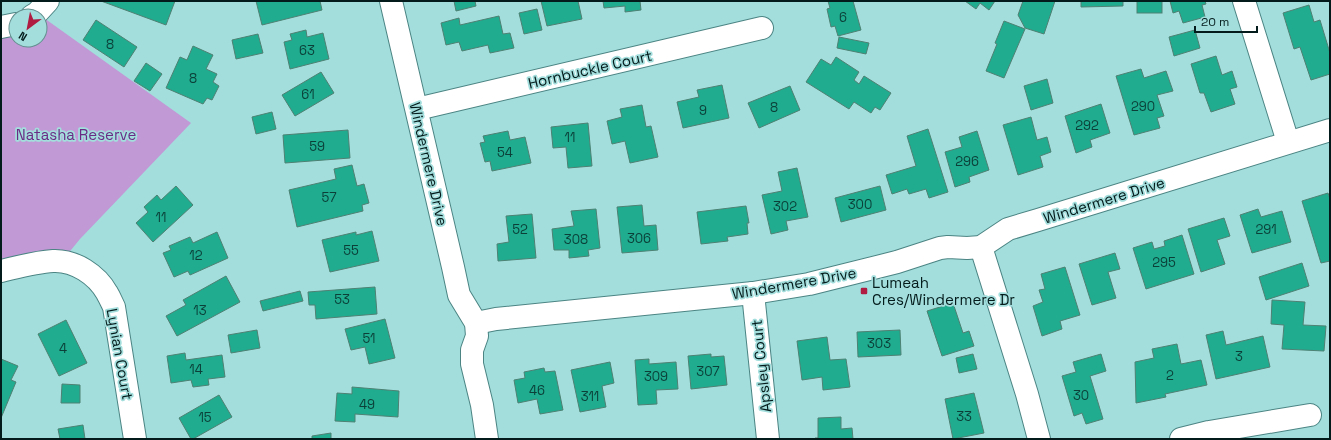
<svg xmlns="http://www.w3.org/2000/svg" width="1331" height="440" viewBox="0 0 1331 440" font-family="'Space Grotesk',sans-serif">
  <rect width="100%" height="100%" fill="#a3dedd"/>
  <path fill="#c199d5" d="M37,13L191,123L80,239L62,261L1,271V27L16,24V40H40V16Z"/>
  <g fill="#1fac8f" stroke="#4e8173">
    <path d="M101,1H175L166,25Z"/>
    <path d="M256,1H320L322,10L262,25Z"/>
    <path d="M454,1H475L476,6L456,11Z"/>
    <path d="M541,1H578L582,19L547,26Z"/>
    <path d="M603,1H640L641,10L625,12V6L604,8Z"/>
    <path d="M828,1H853L861,30L838,36L835,26L831,27L827,9L830,8Z"/>
    <path d="M965,1H995L989,10L980,3L976,9Z"/>
    <path d="M1023,1H1055L1044,34L1025,28L1018,15Z"/>
    <path d="M1081,1H1123V6L1081,7Z"/>
    <rect x="1137" y="1" width="25" height="12"/>
    <path d="M1170,1H1205L1206,4L1202,5L1205,17L1183,23L1179,11L1173,13Z"/>
    <path d="M1309,5L1314,22L1320,20L1330,53V74L1311,80L1300,47L1294,49L1283,13Z"/>
    <path d="M537,9L542,30L524,34L519,13Z"/>
    <path d="M499,16L503,34L510,33L514,48L490,53L488,45L462,51L459,42L446,45L441,23L459,18L460,25Z"/>
    <path d="M96,20L137,47L124,67L83,40Z"/>
    <path d="M1004,21L1025,29L1004,78L986,71L997,44L995,43Z"/>
    <path d="M306,30L307,37L323,33L329,59L290,69L284,42L292,40L290,34Z"/>
    <path d="M1195,30L1200,48L1174,56L1169,37Z"/>
    <path d="M258,34L263,53L236,59L232,40Z"/>
    <path d="M839,37L869,43L866,54L837,48Z"/>
    <path d="M193,46L213,55L206,69L217,74L213,82L219,86L212,100L207,98L203,104L166,88L180,57L187,60Z"/>
    <path d="M1216,56L1222,75L1232,71L1237,87L1230,89L1235,104L1211,112L1204,93H1200L1191,64Z"/>
    <path d="M836,57L859,72L854,80L859,84L864,76L891,93L880,110L875,107L871,113L854,102L849,109L806,82L821,59L831,65Z"/>
    <path d="M146,63L162,74L150,91L134,81Z"/>
    <path d="M1141,69L1144,78L1166,71L1173,91L1157,95L1164,116L1157,118L1160,128L1134,135L1116,76Z"/>
    <path d="M321,72L334,93L295,116L282,95Z"/>
    <path d="M1047,79L1053,103L1031,110L1024,86Z"/>
    <path d="M722,85L729,118L683,128L677,102L699,97L697,90Z"/>
    <path d="M790,86L800,110L759,128L748,103Z"/>
    <path d="M1101,104L1110,133L1090,140L1092,147L1076,153L1065,116Z"/>
    <path d="M642,105L646,127L651,126L658,157L630,163L625,141L612,144L607,121L622,117L620,109Z"/>
    <path d="M272,112L276,129L256,134L252,117Z"/>
    <path d="M1031,117L1037,140L1047,137L1051,152L1040,156L1043,167L1018,175L1003,125Z"/>
    <path d="M588,123L592,166L568,168L566,147L553,148L551,127Z"/>
    <path d="M928,129L948,192L929,198L926,189L909,194L907,189L892,194L886,175L916,166L907,136Z"/>
    <path d="M348,130L350,158L285,163L283,135Z"/>
    <path d="M508,131L510,140L525,137L531,163L492,171L490,161L485,162L480,143L485,142L483,136Z"/>
    <path d="M977,131L989,170L969,177L970,182L955,187L945,152L962,147L959,137Z"/>
    <path d="M352,165L357,186L364,184L369,203L362,205L363,211L297,227L289,190L336,179L334,169Z"/>
    <path d="M797,168L808,217L786,221L788,230L771,234L762,195L782,191L778,172Z"/>
    <path d="M176,186L193,205L153,242L136,223L148,212L144,207L157,195L161,200Z"/>
    <path d="M880,186L886,210L841,222L835,198Z"/>
    <path d="M1328,193L1330,199V261L1321,263L1302,201Z"/>
    <path d="M642,205L644,226L656,225L658,250L622,253L617,207Z"/>
    <path d="M746,206L749,223H747L748,234L727,237L728,241L701,244L697,212Z"/>
    <path d="M596,209L600,248L588,250L589,256L569,258V250H554L552,229L574,226L571,211Z"/>
    <path d="M1258,209L1261,217L1282,211L1291,242L1252,253L1240,215Z"/>
    <path d="M532,214L536,258L498,261L497,244L509,242L506,216Z"/>
    <path d="M1224,218L1230,236L1217,240L1225,264L1201,272L1188,229Z"/>
    <path d="M372,231L379,261L330,272L322,240L356,232V235Z"/>
    <path d="M217,232L228,258L190,275L188,271L174,277L163,253L171,250L169,246L190,237L193,243Z"/>
    <path d="M1182,235L1194,274L1146,289L1133,248L1152,242L1154,249L1165,246L1164,241Z"/>
    <path d="M1115,253L1120,269L1108,272L1116,298L1092,305L1079,264Z"/>
    <path d="M1302,263L1309,286L1266,300L1259,277Z"/>
    <path d="M1065,267L1080,315L1060,321L1062,329L1042,336L1033,306L1043,302L1039,290L1045,289L1041,274Z"/>
    <path d="M226,276L240,302L177,336L166,316L186,305L183,300Z"/>
    <path d="M375,287L377,314L316,319L315,305H309L308,292Z"/>
    <path d="M300,291L303,301L263,311L260,301Z"/>
    <path d="M1272,300L1305,302L1303,325L1326,326L1324,351L1282,349L1284,325L1271,324Z"/>
    <path d="M953,303L963,333L969,331L974,346L942,356L927,311Z"/>
    <path d="M385,319L395,358L369,364L365,347L351,350L345,329Z"/>
    <path d="M66,320L87,363L59,376L38,334Z"/>
    <path d="M257,330L260,348L231,353L228,335Z"/>
    <path d="M900,330L901,355L858,357L857,332Z"/>
    <path d="M1223,331L1226,345L1263,336L1270,367L1216,379L1206,335Z"/>
    <path d="M827,337L830,360L846,359L850,387L823,390L822,377L802,380L797,341Z"/>
    <path d="M1177,344L1181,364L1201,360L1207,385L1165,394L1166,397L1136,403L1135,362L1154,358L1152,349Z"/>
    <path d="M185,353L186,360L222,355L225,377L208,379L209,385L193,387L191,380L171,383L167,356Z"/>
    <path d="M711,354V357L724,356L727,385L691,389L688,356Z"/>
    <path d="M973,354L977,369L959,373L956,358Z"/>
    <path d="M1101,354L1106,371L1090,376L1103,419L1086,424L1082,413L1074,416L1062,376L1076,372L1073,362Z"/>
    <path d="M1,359L18,366L11,380L16,382L1,418Z"/>
    <path d="M649,359V364L676,362L678,389L656,390L657,404L638,405L635,360Z"/>
    <path d="M610,362L614,383L602,386L606,407L580,412L571,370Z"/>
    <path d="M544,368L545,372L555,371L563,410L540,414L537,399L518,403L514,380L525,378L524,372Z"/>
    <path d="M62,384L80,385V403H61Z"/>
    <path d="M352,387L399,391L398,417L355,414V422L335,421L337,393L352,394Z"/>
    <path d="M974,393L984,433L953,439L945,399Z"/>
    <path d="M219,395L232,417L193,439H191L179,418Z"/>
    <path d="M841,417V429L852,428L853,439H815V438H818V418Z"/>
    <path d="M83,425L85,439H60L58,429Z"/>
    <path d="M331,433V439H312V436Z"/>
  </g>
  <g fill="none" stroke-linecap="round" stroke-linejoin="round">
    <g stroke="#4b8483" stroke-width="24">
      <g id="street">
        <path d="M391,1L453,267L459,295L476,323L477,336L472,350V364L482,405L487,439"/>
        <path d="M1244,1L1288,142"/>
        <path d="M32,16L37,13L48,1"/>
        <path d="M1,27L16,24"/>
        <path d="M417,109L762,28"/>
        <path d="M981,247L1027,394L1039,439"/>
        <path d="M1,271C18,267 36,262 53,261C75,260 97,275 107,293C110,298 112,303 114,307L135,439"/>
        <path d="M753,293L768,439"/>
        <path d="M476,323L496,319L753,293L809,284L897,262L940,248L948,247L967,248L981,247L1008,229L1038,220L1330,130"/>
        <path d="M1181,439L1209,432L1310,415"/>
      </g>
    </g>
    <use href="#street" stroke="#fff" stroke-width="22"/>
  </g>
  <rect fill="#af1b41" stroke="#a3dedd" stroke-width="1.5" x="860" y="287" width="8" height="8" rx="2"/>
  <g text-anchor="middle" dominant-baseline="central" stroke-width="3.5" stroke-linejoin="round" paint-order="stroke">
    <g font-size="13" fill="#0b3f38">
      <text x="843" y="17">6</text>
      <text x="110" y="44">8</text>
      <text x="307" y="50">63</text>
      <text x="193" y="78">8</text>
      <text x="308" y="94">61</text>
      <text x="1143" y="106">290</text>
      <text x="774" y="107">8</text>
      <text x="703" y="110">9</text>
      <text x="1087" y="125">292</text>
      <text x="570" y="137">11</text>
      <text x="317" y="146">59</text>
      <text x="505" y="152">54</text>
      <text x="967" y="161">296</text>
      <text x="329" y="197">57</text>
      <text x="860" y="204">300</text>
      <text x="785" y="206">302</text>
      <text x="161" y="217">11</text>
      <text x="520" y="229">52</text>
      <text x="1266" y="229">291</text>
      <text x="639" y="238">306</text>
      <text x="576" y="239">308</text>
      <text x="351" y="250">55</text>
      <text x="196" y="255">12</text>
      <text x="1164" y="262">295</text>
      <text x="342" y="299">53</text>
      <text x="200" y="310">13</text>
      <text x="369" y="338">51</text>
      <text x="879" y="343">303</text>
      <text x="63" y="348">4</text>
      <text x="1239" y="356">3</text>
      <text x="196" y="369">14</text>
      <text x="708" y="371">307</text>
      <text x="1170" y="375">2</text>
      <text x="656" y="376">309</text>
      <text x="537" y="390">46</text>
      <text x="1081" y="395">30</text>
      <text x="590" y="396">311</text>
      <text x="367" y="404">49</text>
      <text x="964" y="416">33</text>
      <text x="205" y="417">15</text>
    </g>
    <g font-size="15" fill="#041b1b" stroke="#a3dedd">
      <text transform="translate(590 69) rotate(-13)">Hornbuckle Court</text>
      <text transform="translate(429 164) rotate(77)">Windermere Drive</text>
      <text transform="translate(1104 200) rotate(-17)">Windermere Drive</text>
      <text transform="translate(794 283) rotate(-10)">Windermere Drive</text>
      <text transform="translate(120 354) rotate(80)">Lynian Court</text>
      <text transform="translate(761 366) rotate(-96)">Apsley Court</text>
    </g>
    <g font-size="15" fill="#6a2b85" stroke="#a3dedd">
      <text x="76" y="134">Natasha Reserve</text>
    </g>
    <g font-size="15" fill="#041b1b" stroke="#a3dedd" text-anchor="start">
      <text x="872" y="282">Lumeah<tspan x="872" dy="17">Cres/Windermere Dr</tspan></text>
    </g>
  </g>
  <rect width="1331" height="440" fill="none" stroke="#041b1b" stroke-width="4"/>
  <g transform="translate(28 28) rotate(212)"><circle r="19" fill="#a3dedd" stroke="#63908f"/>
  <path d="M0-3L7 15L0 10L-7 15Z" fill="#af1b41"/>
  <text y="-6" font-size="11" font-weight="bold" text-anchor="middle" fill="#041b1b">N</text>
  </g>
  <path d="M1195 26v6h62v-6" fill="none" stroke="#041b1b" stroke-width="2"/>
  <text x="1201" y="26" font-size="12" fill="#041b1b" stroke="#a3dedd" stroke-width="3" paint-order="stroke">20 m</text>
</svg>
